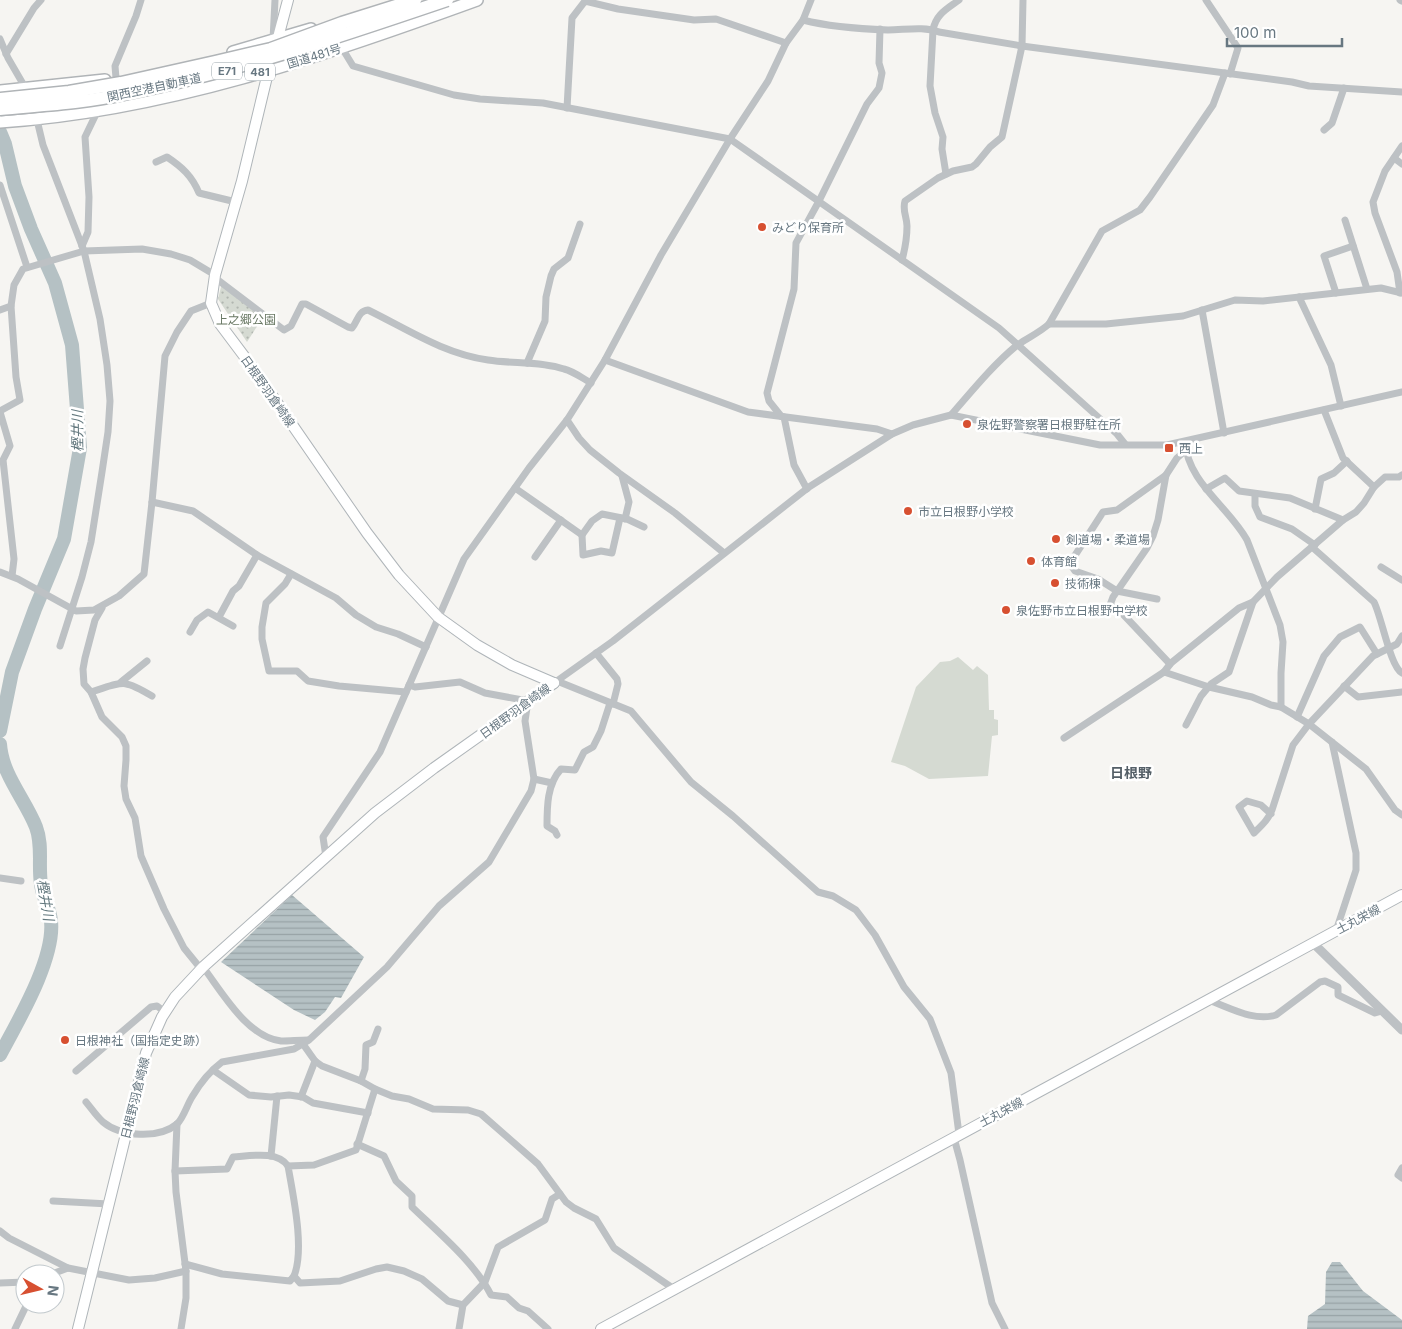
<svg xmlns="http://www.w3.org/2000/svg" width="1402" height="1329" viewBox="0 0 1402 1329" font-family="Inter,'Noto Sans JP',sans-serif">
  <defs>
    <pattern id="grass-dots" width="8" height="8" patternUnits="userSpaceOnUse" patternTransform="scale(1.25)"><rect width="8" height="8" fill="#d5dad2"/><path d="M2 2h.1M6 6h.1" fill="none" stroke="#b1b6b0" stroke-width="1.8" stroke-linecap="round"/></pattern>
    <pattern id="water-rules" width="6" height="5" patternUnits="userSpaceOnUse" patternTransform="scale(1.25)"><rect width="6" height="5" fill="#b5c1c4"/><path d="M0 2.5h6" fill="none" stroke="#97a2a5"/></pattern>
  </defs>
  <rect width="100%" height="100%" fill="#f6f5f2"/>
  <path fill="url(#grass-dots)" d="M222,283L263,317L247,342L218,299Z"/>
  <path fill="#d5dad2" d="M958,657L973,670L977,666L988,675L989,710H994V719L998,720V735L992,736L988,776L929,779L905,766L891,762L916,687L940,662L950,661Z"/>
  <g fill="url(#water-rules)">
    <path d="M292,895L364,957L341,998L335,997L325,1012L315,1020L294,1010L221,962Z"/>
    <path d="M1332,1262H1340L1363,1291L1402,1320V1329H1307L1308,1316L1325,1304L1326,1272Z"/>
  </g>
  <g fill="none" stroke-linecap="round" stroke-linejoin="round">
    <g stroke="#b5c1c4" stroke-width="14">
      <path d="M0,132L5,144L15,186L31,229L55,283L72,345L80,448L64,539L35,609L12,672L0,731"/>
      <path d="M0,744C2,775 25,799 36,827C43,845 38,865 41,884C42,896 50,908 51,921C55,959 18,1021 0,1055"/>
    </g>
    <g stroke="#afb5b9" stroke-width="12">
      <g id="secondary">
        <path d="M276,45L288,0"/>
        <path d="M270,64L242,181L215,275L211,303L220,324L253,368L367,533L399,575L438,617L477,645L512,665L554,683"/>
        <path d="M78,1329L146,1053L162,1017L175,997L203,967L375,813L434,768L554,683"/>
        <path d="M601,1329L1402,895"/>
      </g>
    </g>
    <g stroke="#b0b4b7" stroke-width="14">
      <g id="trunk">
        <path d="M233,52L311,29"/>
        <path d="M0,91L105,80"/>
        <path d="M0,122C165,111 323,56 477,0"/>
      </g>
    </g>
    <g stroke="#bdc1c4" stroke-width="7">
      <path d="M1206,0L1238,48L1230,74"/>
      <path d="M1400,0L1402,1"/>
      <path d="M803,20C830,27 860,29 888,30C905,30 923,26 939,32L1022,46L1292,82L1309,86L1402,92"/>
      <path d="M0,39L8,58L26,89"/>
      <path d="M273,40L275,0"/>
      <path d="M342,48L353,66L454,95L480,99L543,103L730,139L999,328L1117,434L1125,444"/>
      <path d="M6,54L34,8L41,0"/>
      <path d="M116,78L115,66L136,16L141,0"/>
      <path d="M567,108L572,18L585,1L618,9L694,20L716,19L786,43"/>
      <path d="M37,120L43,145L84,251L100,319L107,365L110,401L108,432L102,472L91,542L82,577L60,646"/>
      <path d="M1324,130L1332,123L1344,88"/>
      <path d="M1394,158L1402,164"/>
      <path d="M156,162L167,157C182,167 192,176 199,193L236,202"/>
      <path d="M946,174L942,149L943,137L935,113L930,86L933,30C936,14 947,9 959,0"/>
      <path d="M0,185L27,267"/>
      <path d="M1345,220L1367,289"/>
      <path d="M82,246L88,232L89,197L85,137L98,110"/>
      <path d="M902,260C905,249 907,237 907,226C907,217 902,210 905,201L938,178L953,171L972,167L976,164L990,147L1002,137L1022,46L1023,0"/>
      <path d="M214,277L284,330L291,326L302,304H306L348,327L352,328C358,321 358,311 368,310C407,329 444,354 488,360C513,364 539,361 564,369C573,371 582,378 591,383"/>
      <path d="M1336,293L1324,256L1353,246"/>
      <path d="M1400,293L1397,272L1375,213L1373,202L1385,171L1402,146"/>
      <path d="M1299,297L1331,365L1341,406"/>
      <path d="M0,310L11,306L14,285L23,269L84,251L142,249L171,254L190,260L215,275"/>
      <path d="M1202,310L1224,433"/>
      <path d="M1049,324H1106L1183,316L1235,300L1263,301L1381,288L1402,293"/>
      <path d="M605,360L748,412L877,429L892,434"/>
      <path d="M527,363L545,321L546,297L551,276L554,269L568,258L580,224"/>
      <path d="M1324,410L1343,458L1374,487"/>
      <path d="M0,411L20,400L16,377L11,306"/>
      <path d="M0,412L10,446L3,460L14,559L12,576"/>
      <path d="M951,415C972,391 992,366 1016,346C1027,338 1039,333 1049,324L1102,231L1140,210L1150,197L1213,105L1225,73"/>
      <path d="M781,416L769,401L767,393L794,289L796,243L819,201L867,104L879,88L882,73L879,63L880,29"/>
      <path d="M784,417L794,465L807,489"/>
      <path d="M567,420L579,438L590,450L619,473L675,513L724,553"/>
      <path d="M1185,442C1188,483 1228,506 1247,540L1280,625L1283,642L1281,673V707"/>
      <path d="M622,476L629,502L625,519"/>
      <path d="M515,488L582,535L592,521L602,514L627,519L644,527"/>
      <path d="M1206,489L1225,478L1239,491L1290,498L1343,520"/>
      <path d="M1255,494V506L1260,517L1292,529L1315,545"/>
      <path d="M152,502L193,511L257,555L336,598L356,615L376,627L398,634L426,647"/>
      <path d="M1315,509L1321,479L1334,473L1347,461"/>
      <path d="M582,535L583,555L601,551L612,553L620,518"/>
      <path d="M1312,547L1374,602C1382,618 1390,666 1402,673"/>
      <path d="M535,557L561,520"/>
      <path d="M1381,567L1402,580"/>
      <path d="M0,572L18,579L76,611L94,610L119,596L144,574L152,502L165,356L177,332L191,311L211,303"/>
      <path d="M291,574L285,584L266,603L262,627V639L269,671H297L308,681L339,686L406,692"/>
      <path d="M1157,599L1117,591L1098,579L1075,571L1071,565L1072,560L1103,512L1117,510L1166,475"/>
      <path d="M102,608L95,620L85,658L83,669L84,684L91,692L102,717L122,737L126,746V760L124,786L126,799L135,818L141,856L164,909L184,948L201,969"/>
      <path d="M219,617L233,591L239,586L257,555"/>
      <path d="M190,632L197,620L208,612L233,626"/>
      <path d="M596,653L617,679L618,684L613,704"/>
      <path d="M1170,664L1120,611L1110,605L1113,597L1147,548L1153,536L1158,520L1166,475L1177,458L1186,450"/>
      <path d="M1164,672L1171,663L1239,608L1253,602L1277,577L1343,520L1356,512L1364,503L1374,487L1385,477H1399L1402,475"/>
      <path d="M557,681L631,711L691,782L733,816L818,892L833,896L856,910L875,935L904,987L930,1019L951,1073L959,1134"/>
      <path d="M121,682L147,661"/>
      <path d="M554,683L613,641L809,487L892,434L913,425L951,415L1100,445H1167L1402,392"/>
      <path d="M1344,686L1358,697L1402,692"/>
      <path d="M91,692C123,682 122,678 152,696"/>
      <path d="M1297,717L1324,656L1340,637L1360,627L1377,654"/>
      <path d="M1186,725L1201,696L1211,684L1229,672L1253,602"/>
      <path d="M1064,738L1164,672L1209,687L1252,697L1271,705L1281,707L1309,724L1366,769L1395,810L1402,815"/>
      <path d="M1332,742L1356,853V870L1336,931"/>
      <path d="M534,779L552,783"/>
      <path d="M1271,814L1261,805L1247,801L1239,807L1254,833C1262,825 1268,820 1272,810L1293,745L1309,724L1373,656L1397,644L1402,636"/>
      <path d="M557,835L555,831L547,826C547,807 547,784 561,769L575,770L584,752L593,747L601,731L610,703"/>
      <path d="M326,857L323,837L380,752L464,559L529,468L567,420L605,360L661,255L730,139L768,81L786,43L803,20L811,0"/>
      <path d="M0,878L21,881"/>
      <path d="M203,967C222,992 247,1037 281,1041C290,1041 299,1040 308,1040"/>
      <path d="M1208,1000C1229,1007 1253,1022 1276,1015L1320,982L1325,981L1338,987V995L1375,1013L1382,1011"/>
      <path d="M303,1044L315,1061L322,1066L361,1081L375,1089L392,1096L409,1099L433,1109L468,1110L481,1114L538,1164L566,1202L574,1208L596,1219L614,1248L674,1289"/>
      <path d="M213,1070L249,1095L271,1097L289,1095L303,1097L313,1103L368,1113"/>
      <path d="M76,1071L151,1007L157,1006L165,1012"/>
      <path d="M361,1081L365,1069L366,1045L373,1042L378,1029"/>
      <path d="M375,1089L356,1150L314,1165L288,1166C293,1195 305,1249 294,1276L300,1283L340,1281L376,1269L387,1267L404,1271L422,1279L448,1301L463,1305"/>
      <path d="M301,1097L315,1061"/>
      <path d="M86,1102C91,1108 97,1117 103,1122C121,1137 159,1139 177,1124C183,1119 187,1105 192,1097C199,1085 210,1071 222,1062L294,1049L309,1040L387,967L439,906L489,862L531,791L534,779L525,721L528,701L485,693L460,682L415,687L409,685"/>
      <path d="M177,1124L175,1171L176,1192L186,1271V1298L181,1329"/>
      <path d="M954,1138L960,1160L992,1303L1005,1329"/>
      <path d="M357,1144L384,1156L396,1181L412,1196V1207C438,1232 475,1263 491,1295L507,1297L519,1308L528,1311L548,1329"/>
      <path d="M271,1156L277,1096"/>
      <path d="M1402,1168L1398,1175L1402,1178"/>
      <path d="M175,1171L227,1169L233,1157C250,1156 277,1150 288,1166"/>
      <path d="M53,1201L109,1204"/>
      <path d="M0,1231L9,1238L68,1268"/>
      <path d="M185,1264L222,1274L290,1281L294,1276"/>
      <path d="M52,1274L68,1268L129,1280L155,1278L186,1271"/>
      <path d="M0,1283L25,1282"/>
      <path d="M15,1329L27,1304"/>
      <path d="M459,1329L463,1305L485,1282L498,1247L545,1220L552,1199L560,1194"/>
    </g>
    <path stroke="#bdc1c4" stroke-width="9" d="M1313,943L1402,1030"/>
    <use href="#secondary" stroke="#fff" stroke-width="10"/>
    <use href="#trunk" stroke="#fff" stroke-width="11"/>
    <g stroke="#b0b4b7" stroke-width="15" stroke-linecap="butt">
      <g id="motorway-bridge">
        <path d="M0,99L69,92L121,83L215,62L271,49L342,23L415,0"/>
        <path d="M0,109C41,105 84,103 124,94C235,72 341,36 447,0"/>
      </g>
    </g>
    <use href="#motorway-bridge" stroke="#fff" stroke-width="12"/>
  </g>
  <g fill="#d75031" stroke="#fff" stroke-width="2">
    <circle cx="762" cy="227" r="5"/>
    <circle cx="967" cy="424" r="5"/>
    <rect x="1164" y="443" width="10" height="10" rx="2.5"/>
    <circle cx="908" cy="511" r="5"/>
    <circle cx="1056" cy="539" r="5"/>
    <circle cx="1031" cy="561" r="5"/>
    <circle cx="1055" cy="583" r="5"/>
    <circle cx="1006" cy="610" r="5"/>
    <circle cx="65" cy="1040" r="5"/>
  </g>
  <g text-anchor="middle" dominant-baseline="central" stroke-width="5" stroke-linejoin="round" paint-order="stroke">
    <g fill="#fff" stroke="#95a0a7" stroke-width="1">
      <rect x="212" y="62.5" width="30" height="17" rx="4"/>
      <rect x="245" y="63.5" width="30" height="17" rx="4"/>
    </g>
    <g font-size="11" font-weight="bold" fill="#677781">
      <text x="227" y="71">E71</text>
      <text x="260" y="72">481</text>
    </g>
    <g font-size="12" fill="#677781" stroke="#fff">
      <text transform="translate(314 56) rotate(-17)">国道481号</text>
      <text transform="translate(154 87) rotate(-12)">関西空港自動車道</text>
      <text transform="translate(268 391) rotate(55)">日根野羽倉崎線</text>
      <text transform="translate(515 711) rotate(-36)">日根野羽倉崎線</text>
      <text transform="translate(1358 919) rotate(-28)">土丸栄線</text>
      <text transform="translate(135 1098) rotate(-76)">日根野羽倉崎線</text>
      <text transform="translate(1001 1112) rotate(-28)">土丸栄線</text>
    </g>
    <g font-size="12" fill="#677781" stroke="#fff" text-anchor="start">
      <text x="772" y="227">みどり保育所</text>
      <text x="977" y="424">泉佐野警察署日根野駐在所</text>
      <text x="1179" y="448">西上</text>
      <text x="918" y="511">市立日根野小学校</text>
      <text x="1066" y="539">剣道場・柔道場</text>
      <text x="1041" y="561">体育館</text>
      <text x="1065" y="583">技術棟</text>
      <text x="1016" y="610">泉佐野市立日根野中学校</text>
      <text x="75" y="1040">日根神社（国指定史跡）</text>
    </g>
    <g font-size="12" fill="#6a7965" stroke="#fff">
      <text x="246" y="319">上之郷公園</text>
    </g>
    <g font-size="14" font-style="italic" fill="#63787e" stroke="#fff">
      <text transform="translate(77 431) rotate(-91)">樫井川</text>
      <text transform="translate(46 900) rotate(80)">樫井川</text>
    </g>
    <g font-size="14" font-weight="bold" fill="#545f67" stroke="#fff">
      <text x="1131" y="772">日根野</text>
    </g>
  </g>
  <g transform="translate(40 1289) rotate(98)"><circle r="24" fill="#ffffff" stroke="#c2c9cd"/>
  <path d="M0-4L9 19L0 12L-9 19Z" fill="#d75031"/>
  <text y="-8" font-size="14" font-weight="bold" text-anchor="middle" fill="#677781">N</text>
  </g>
  <path d="M1227 38v8h115v-8" fill="none" stroke="#677781" stroke-width="2.5"/>
  <text x="1234" y="38" font-size="15" fill="#677781" stroke="#ffffff" stroke-width="4" paint-order="stroke">100 m</text>
</svg>
